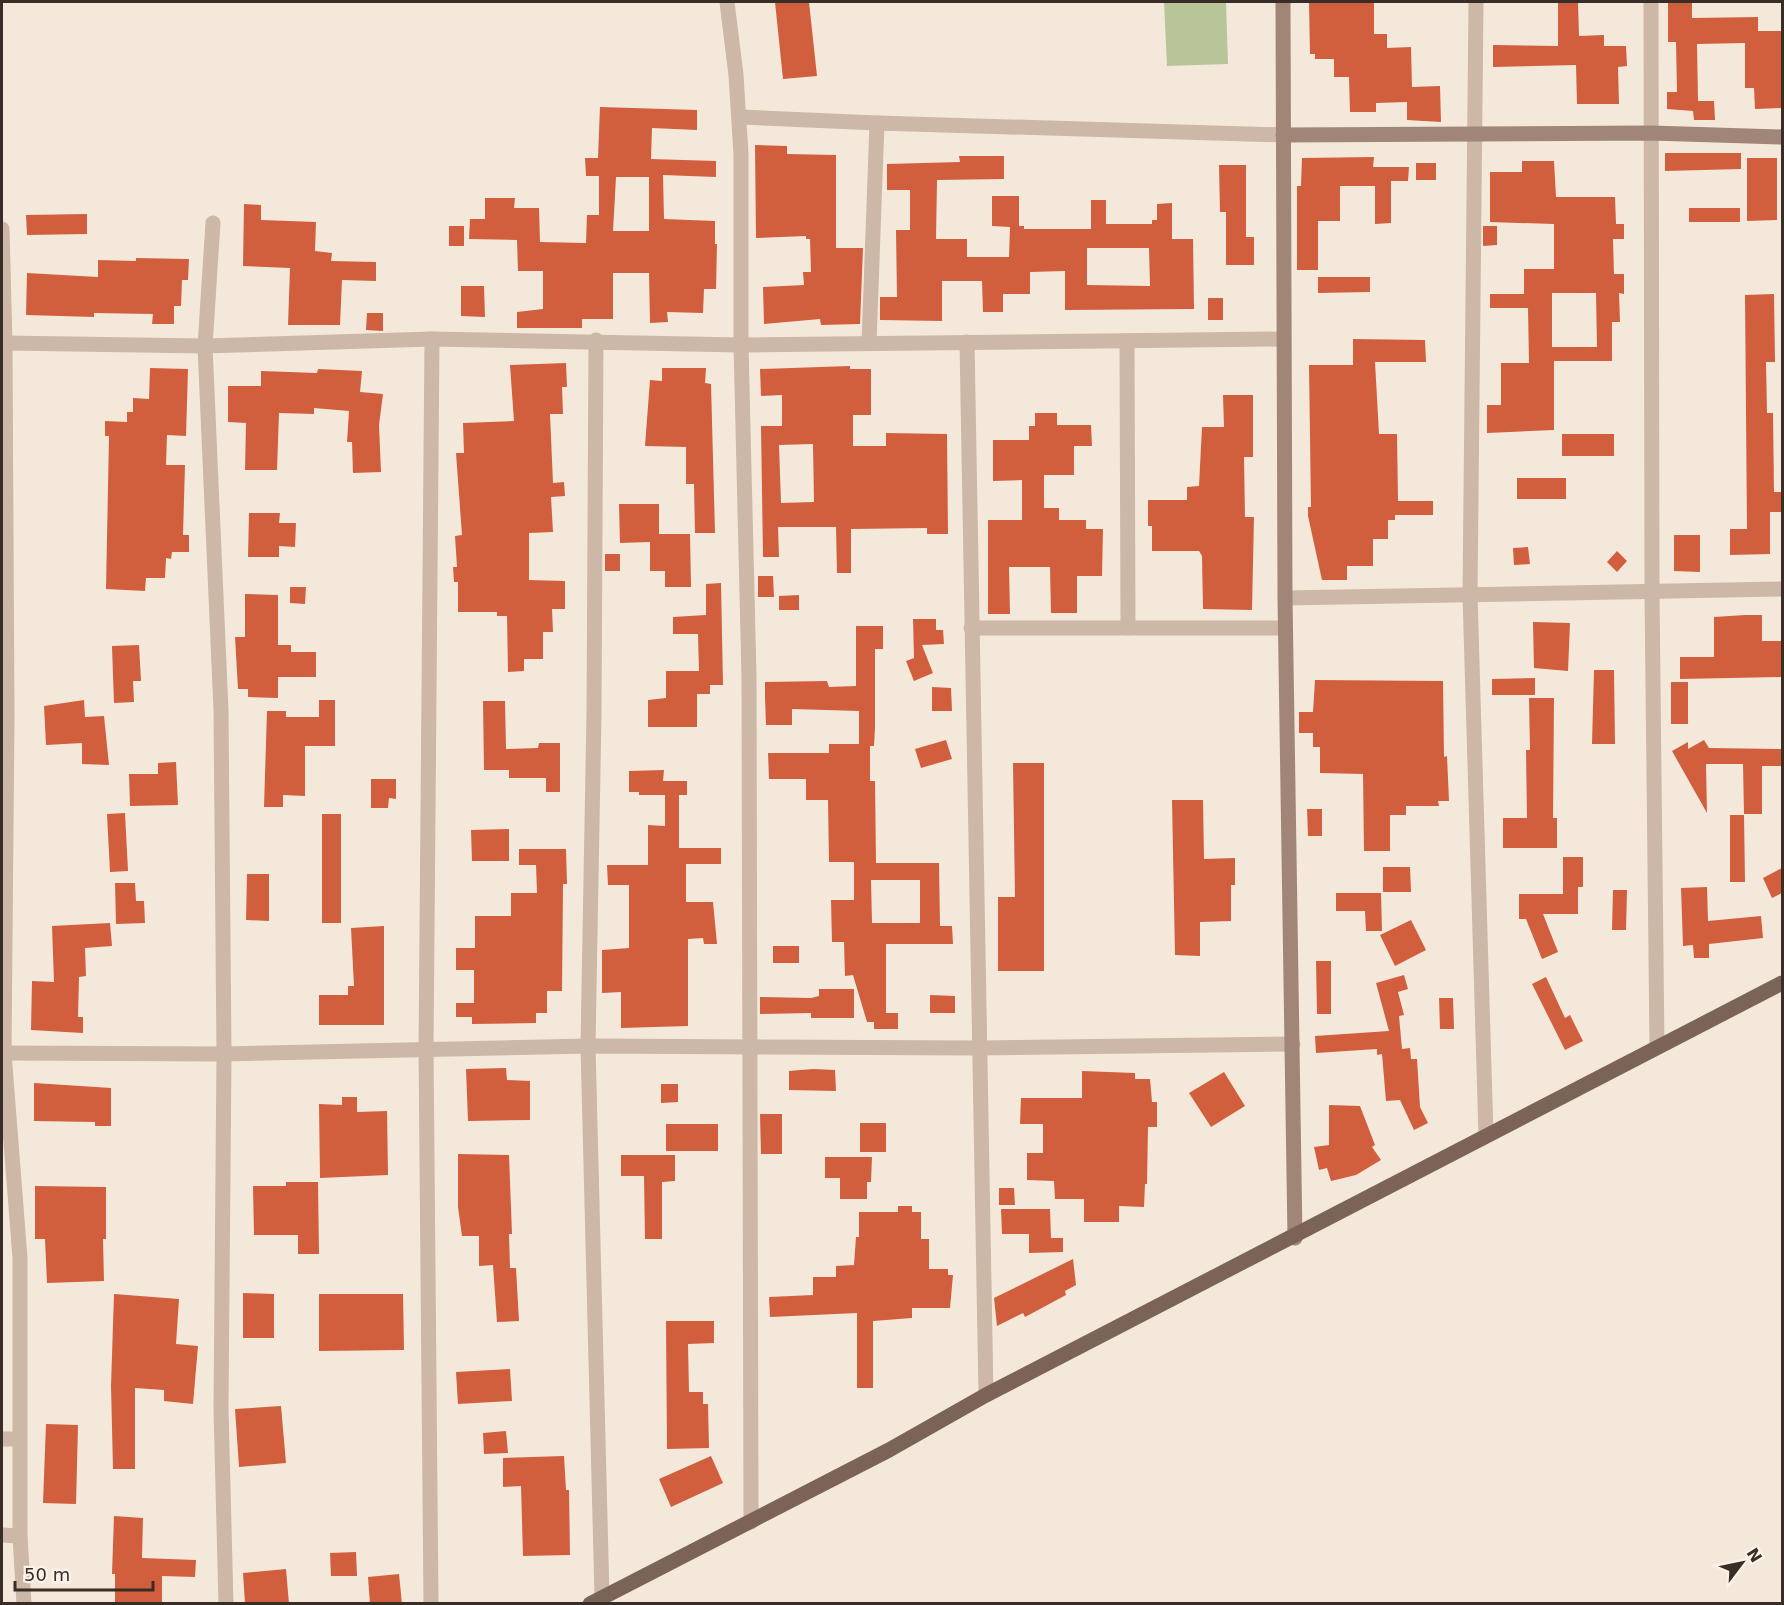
<svg xmlns="http://www.w3.org/2000/svg" width="1784" height="1605" viewBox="0 0 1784 1605" font-family="'DejaVu Sans',sans-serif">
  <rect width="100%" height="100%" fill="#f4e8db"/>
  <path fill="#b7c599" d="M1164,2H1226L1228,64L1167,66Z"/>
  <g fill="#d15f3d" fill-rule="evenodd">
    <path d="M775,2H809L817,76L783,79Z"/>
    <path d="M1309,2H1374V34H1387V48L1411,47L1412,87L1440,86L1441,122L1407,120V102L1376,103V112H1350L1349,77H1334V59H1315V54H1310Z"/>
    <path d="M1558,2H1578L1579,36L1604,35V46H1626L1627,66L1618,67L1619,104H1577L1576,65L1493,67V45L1558,46Z"/>
    <path d="M1668,2H1692V18L1758,17V31H1782V108L1755,109L1754,88H1745V43L1697,44L1698,101H1714L1715,120H1694L1693,111L1667,109V92H1677L1676,42H1668Z"/>
    <path d="M600,107L697,110V130L652,128L651,159L716,161V177L663,175L664,219L715,221V244H717L716,289H704L703,313L667,312L668,322L650,323L649,273H613V319H582V328H517V312L543,309V271H518L517,240L469,239L470,219H485V198H515L514,208H539L540,242L586,243L587,215H599V176H586L585,158H598ZM616,177H649V231H613Z"/>
    <path d="M755,145L787,146V154L836,155V248H863L860,324L821,325L820,319L764,324L763,287L804,285L803,272H811L810,239H806V236L756,238Z"/>
    <path d="M1665,153H1741V169L1665,171Z"/>
    <path d="M959,156H1004V179L937,180L936,239H967V257H1009L1010,227L992,226V196H1019V226H1024V229H1091V200H1106V224H1152V220H1157V204L1172,203V239H1193L1194,309L1065,310V271L1030,272V294H1003V312H983L982,281H942V321L880,320V297H897L896,230H910V190H887V164L960,162ZM1087,248H1149L1150,286L1087,285Z"/>
    <path d="M1374,157L1373,167H1409L1408,181H1391V223L1375,224V186H1340V221H1318V270H1297V186H1301L1302,158Z"/>
    <path d="M1747,158H1777V220L1747,221Z"/>
    <path d="M1522,161H1554L1556,197H1615L1616,224H1624V239H1613L1614,274H1624V294L1619,293L1620,322H1612V361H1554V430L1487,433V405H1501V363H1529L1528,308H1490V294H1524V269H1554V224L1490,222V172H1522ZM1552,293H1596L1597,347H1552Z"/>
    <rect x="1416" y="163" width="20" height="17"/>
    <path d="M1219,165H1246V237H1254V265H1226V212H1220Z"/>
    <path d="M244,204L261,205V220L316,222L315,251L332,253L331,261L376,262V281L342,280L340,325H288L290,268L243,266Z"/>
    <rect x="1689" y="208" width="51" height="14"/>
    <path d="M87,214V234L27,235L26,215Z"/>
    <rect x="449" y="226" width="15" height="20"/>
    <path d="M1483,226H1497V245L1483,246Z"/>
    <path d="M136,258L189,259L188,280H182L181,306H174V324H152L153,314L94,313V317L26,315L27,273L98,277V260L136,261Z"/>
    <path d="M1318,277H1370V292L1318,293Z"/>
    <path d="M461,286H484L485,317L461,316Z"/>
    <path d="M1774,294L1775,362H1766L1767,413H1773L1774,492H1782V512H1770V554L1730,555V529H1747L1745,295Z"/>
    <rect x="1208" y="298" width="15" height="22"/>
    <path d="M367,313H383V331L366,330Z"/>
    <path d="M1353,339L1425,340L1426,362H1375L1379,434H1397L1398,501H1433V515H1395V520H1388V539H1373V566H1347V580H1322L1308,516V507H1311L1309,365H1353Z"/>
    <path d="M566,363L567,387H562L563,414H550L553,483L564,482L565,496L551,497L553,532L529,533V580L565,581V609H552L553,632H543V659H524V671L508,672L507,616H497V612H458V582H454L453,567H457L455,536L462,535L456,453H464L463,423L514,421L510,365Z"/>
    <path d="M850,366V369H871V415H853V446H886V433L947,434L948,534H927V528L851,529V573H837L836,527H778L779,557H763L761,426H782V395L761,396L760,369ZM813,444L814,502L781,503L779,445Z"/>
    <path d="M150,368L188,369L186,436L167,435L166,465H185L183,535H189V552H172L171,559L166,558L165,578H146L145,591L106,589L109,436H105V421L127,422V412H133V398L149,399Z"/>
    <path d="M662,368H706L705,383L711,384L715,533H695L694,484H686V447L645,446L650,380L662,381Z"/>
    <path d="M318,369L362,371L360,392L383,394L379,425L381,472L353,473L352,442H347L349,411L314,408V414L279,413L277,470H245L246,423L228,422V386H261V371L317,373Z"/>
    <path d="M1223,395H1253V457H1244L1245,517H1254L1252,610L1203,609L1202,556L1199,551H1152V526H1148V500H1187V487L1199,486L1202,427H1224Z"/>
    <path d="M1035,413H1057V425H1091L1092,446H1074V475H1044V508H1059V520H1086V529H1103L1102,576H1077V613H1051L1050,567H1009L1010,614H988V520H1022V480L993,481V440H1029V426H1035Z"/>
    <rect x="1562" y="434" width="52" height="22"/>
    <rect x="1517" y="478" width="49" height="21"/>
    <path d="M619,504H659V534H690L691,587H665V571H650V542L620,543Z"/>
    <path d="M249,513H280L279,523H296L295,547L279,546V557H248Z"/>
    <path d="M1674,535H1700V572L1674,571Z"/>
    <path d="M1528,547L1530,564L1514,565L1513,548Z"/>
    <path d="M1617,551L1627,561L1617,572L1607,562Z"/>
    <rect x="605" y="554" width="15" height="17"/>
    <path d="M758,576H773L774,597H758Z"/>
    <path d="M721,583L723,685H710V694H697V727H648V700L666,698V671H699L698,634H673V617L706,615V584Z"/>
    <path d="M290,587H306L305,604L290,603Z"/>
    <path d="M245,594L278,595V645H291V652H316V677H278V698L248,697V689H238L235,637H245Z"/>
    <path d="M799,595V610H779V596Z"/>
    <path d="M1745,615H1762V641H1782V677L1680,679V657H1714V617Z"/>
    <path d="M913,619H936V630H943L944,644L922,645L933,673L914,681L906,661L914,658Z"/>
    <path d="M1533,622L1570,623L1568,671L1534,668Z"/>
    <path d="M856,626H883V649H875V727L874,746H870V781H875L876,863H939L940,926H952L953,944H886V1013H898V1029H874V1022H867L853,975L845,976L844,942H832L831,900H854V862H829L828,800H806V779H769L768,753H829V744H859V711L792,709V725H766L765,697V682L827,681L829,687L856,686ZM871,880H920V923H872Z"/>
    <path d="M139,645L141,681H133L134,702L114,703L112,646Z"/>
    <path d="M1594,670H1614L1615,744H1592Z"/>
    <path d="M1535,678V695H1492V679Z"/>
    <path d="M1315,680L1443,681L1444,757L1447,756L1449,801H1438L1439,806H1406V815H1390V851H1364L1363,774L1320,773V747H1313V733H1299V712H1313Z"/>
    <rect x="1671" y="682" width="17" height="42"/>
    <path d="M932,687L951,688L952,711H932Z"/>
    <path d="M1529,698H1554L1553,818H1557V848H1503V818H1527L1526,750H1530Z"/>
    <path d="M84,700L85,717L104,716L109,765L82,764V743L46,745L44,706Z"/>
    <path d="M319,700H335V746H305V796L283,795V807H264L267,711H286V717H319Z"/>
    <path d="M483,701H505L506,749L538,748L539,743H560V792H546V778H509V770H484Z"/>
    <path d="M946,740L952,759L921,768L915,749Z"/>
    <path d="M1704,740L1709,748L1782,749V766H1762V814H1744L1743,764H1706L1707,813L1672,751L1688,742V749Z"/>
    <path d="M176,762L178,805L130,806L129,774H158V763Z"/>
    <path d="M1013,763H1044V971H998V897H1015Z"/>
    <path d="M664,770L663,781H687V795H679V848H721V864H686V902H713L717,944H704L703,938L688,939V1026L621,1028V992L602,993V950L629,948V885H608L607,865H648V825L665,826V795H639V792H629V771Z"/>
    <path d="M371,779H396V799L389,798L388,808H371Z"/>
    <path d="M1172,800H1203L1204,859L1235,858V885H1231V921L1200,922V956L1175,955Z"/>
    <path d="M1307,809H1322V836H1308Z"/>
    <path d="M125,813L128,871L110,872L107,814Z"/>
    <rect x="322" y="814" width="19" height="109"/>
    <path d="M1730,815H1744L1745,882H1730Z"/>
    <path d="M509,829V861H472L471,830Z"/>
    <path d="M519,849H566L567,884H563L562,991H547V1013H536V1023L472,1024V1017H456V1003H474V970H456V948H475V916H511V893H537L536,865H519Z"/>
    <path d="M1563,857H1583V887H1578V914H1543L1558,952L1542,959L1526,919H1519V894H1563Z"/>
    <path d="M1383,867H1410L1411,892H1383Z"/>
    <path d="M1782,868V893L1772,898L1763,878Z"/>
    <path d="M247,874H269V921L246,920Z"/>
    <path d="M115,883H135L136,901H144L145,923L116,924Z"/>
    <path d="M1707,887L1708,921L1761,916L1763,938L1709,944V958H1694L1693,945L1683,946L1681,888Z"/>
    <path d="M1613,890H1627L1626,930H1612Z"/>
    <path d="M1336,893H1381L1382,931H1366L1365,911H1336Z"/>
    <path d="M1411,920L1426,950L1395,966L1380,935Z"/>
    <path d="M110,923L112,946L85,948L86,976L79,977L78,1017H83V1033L31,1030L32,981L54,982L52,926Z"/>
    <path d="M384,926V1025H319V995H348V986H354L351,928Z"/>
    <rect x="773" y="946" width="26" height="17"/>
    <path d="M1316,961H1331V1014H1317Z"/>
    <path d="M1404,975L1408,989L1398,992L1404,1015L1399,1016L1402,1049L1410,1048L1411,1059H1417L1420,1107L1428,1123L1414,1130L1400,1100L1386,1101L1382,1054L1377,1055V1049L1316,1053L1315,1036L1389,1031L1376,983Z"/>
    <path d="M1546,977L1565,1018L1570,1015L1583,1041L1565,1050L1532,984Z"/>
    <path d="M819,989H854V1018H811V1013L760,1014V997L811,998L819,996Z"/>
    <path d="M930,995L955,996V1013H930Z"/>
    <path d="M1439,998H1453L1454,1029H1440Z"/>
    <path d="M506,1068L507,1080L530,1081V1120L468,1121L466,1069Z"/>
    <path d="M813,1069L835,1070L836,1091L789,1090V1071Z"/>
    <path d="M1082,1071L1135,1073V1079H1150L1152,1102H1157V1127H1148L1147,1184H1145L1144,1207L1119,1206V1222H1084V1199H1055L1054,1181L1027,1180V1153H1043V1124H1020L1021,1098H1082Z"/>
    <path d="M1224,1072L1245,1106L1211,1127L1189,1093Z"/>
    <path d="M34,1083L111,1088V1126H95V1122L34,1121Z"/>
    <path d="M661,1084H678V1102L661,1103Z"/>
    <path d="M342,1097H357V1112L387,1111L388,1175L320,1178L319,1104L342,1105Z"/>
    <path d="M1329,1105L1360,1106L1375,1145L1372,1147L1381,1160L1356,1175L1331,1181L1327,1168L1319,1170L1314,1147L1329,1145Z"/>
    <path d="M760,1114H782V1154H761Z"/>
    <rect x="860" y="1123" width="26" height="29"/>
    <rect x="666" y="1124" width="52" height="27"/>
    <path d="M458,1154L509,1155L512,1234H509L510,1268H516L519,1321L497,1322L493,1265L479,1266V1236H462L458,1207Z"/>
    <path d="M621,1155H675V1181L662,1182V1239H645L644,1176H621Z"/>
    <path d="M825,1157H872L871,1182H867V1199H840V1178H825Z"/>
    <path d="M286,1182H318L319,1254H298V1235H254L253,1186H286Z"/>
    <path d="M35,1186L106,1187V1239H103L104,1281L47,1283L45,1239H35Z"/>
    <path d="M999,1188H1014L1015,1205H999Z"/>
    <path d="M898,1206H912V1212H921V1239H929V1269H948V1275H953L950,1308H912V1318L873,1321V1388H857V1313L770,1317L769,1297L813,1295V1277H836V1266L854,1265L856,1237H859V1212H898Z"/>
    <path d="M1001,1209H1050L1051,1238H1063V1252L1029,1253V1234H1002Z"/>
    <path d="M1073,1259L1076,1285L1065,1291L1066,1295L1025,1317L1023,1313L997,1326L994,1298Z"/>
    <path d="M243,1293L274,1294V1338H243Z"/>
    <path d="M114,1294L179,1299L176,1344L198,1346L193,1404L164,1401V1390L135,1388V1469H113L111,1386Z"/>
    <path d="M319,1294H403L404,1350L319,1351Z"/>
    <path d="M666,1321H714V1343L688,1344L689,1392H703V1404H708L709,1448L667,1449Z"/>
    <path d="M510,1369L512,1401L458,1404L456,1372Z"/>
    <path d="M281,1406L286,1463L239,1467L235,1409Z"/>
    <path d="M46,1424L78,1425L76,1504L43,1503Z"/>
    <path d="M506,1431L508,1453L484,1454L483,1433Z"/>
    <path d="M564,1456L566,1490H569L570,1555L523,1556L521,1486L503,1487V1458Z"/>
    <path d="M711,1456L723,1483L671,1507L659,1479Z"/>
    <path d="M114,1516L143,1518L142,1558L196,1560L195,1577L162,1576V1604H115V1574H112Z"/>
    <path d="M356,1552L357,1576H331L330,1553Z"/>
    <path d="M286,1569L289,1604H245L243,1573Z"/>
    <path d="M399,1574L402,1604H370L368,1577Z"/>
  </g>
  <g fill="none" stroke-linecap="round" stroke-linejoin="round">
    <g stroke="#cdb7a6" stroke-width="15">
      <path d="M727,2L736,75L741,154V345L749,676L751,1522"/>
      <path d="M1476,2L1470,595L1486,1136"/>
      <path d="M1651,2L1652,593L1657,1047"/>
      <path d="M740,117L877,123L1283,135"/>
      <path d="M213,223L205,346L221,710L224,1054L221,1409L226,1604"/>
      <path d="M2,229L5,343L7,717L4,1053L20,1258V1536L24,1604"/>
      <path d="M596,340L594,713L588,1046L602,1597"/>
      <path d="M1127,341L1128,628"/>
      <path d="M967,342L986,1395"/>
      <path d="M5,343L205,346L432,339L741,345L1282,339"/>
      <path d="M869,343L877,123"/>
      <path d="M1285,598L1782,589"/>
      <path d="M971,628H1285"/>
      <path d="M4,1053L224,1054L588,1046L979,1048L1293,1044"/>
      <path d="M2,1439H19"/>
      <path d="M2,1535L20,1536"/>
      <path d="M431,1604L426,1049L432,339"/>
    </g>
    <g stroke="#a18677" stroke-width="15">
      <path d="M1283,2L1285,598L1295,1238"/>
      <path d="M1283,135L1651,133L1782,137"/>
    </g>
    <path stroke="#7c6357" stroke-width="15" d="M590,1604L889,1450L986,1395L1782,983"/>
  </g>
  <rect width="1784" height="1605" fill="none" stroke="#392d27" stroke-width="6"/>
  <g transform="translate(1742 1563) rotate(58)" stroke="#fbf2e8" stroke-width="4.5" paint-order="stroke">
  <path d="M0-4.5L10 22L0 15L-10 22Z" fill="#392d27"/>
  <text y="-9" font-size="16" font-weight="bold" text-anchor="middle" fill="#392d27">N</text>
  </g>
  <path d="M15 1581v9h138v-9" fill="none" stroke="#392d27" stroke-width="3"/>
  <text x="24" y="1581" font-size="18" fill="#392d27" stroke="#fbf2e8" stroke-width="4.5" paint-order="stroke">50 m</text>
</svg>
